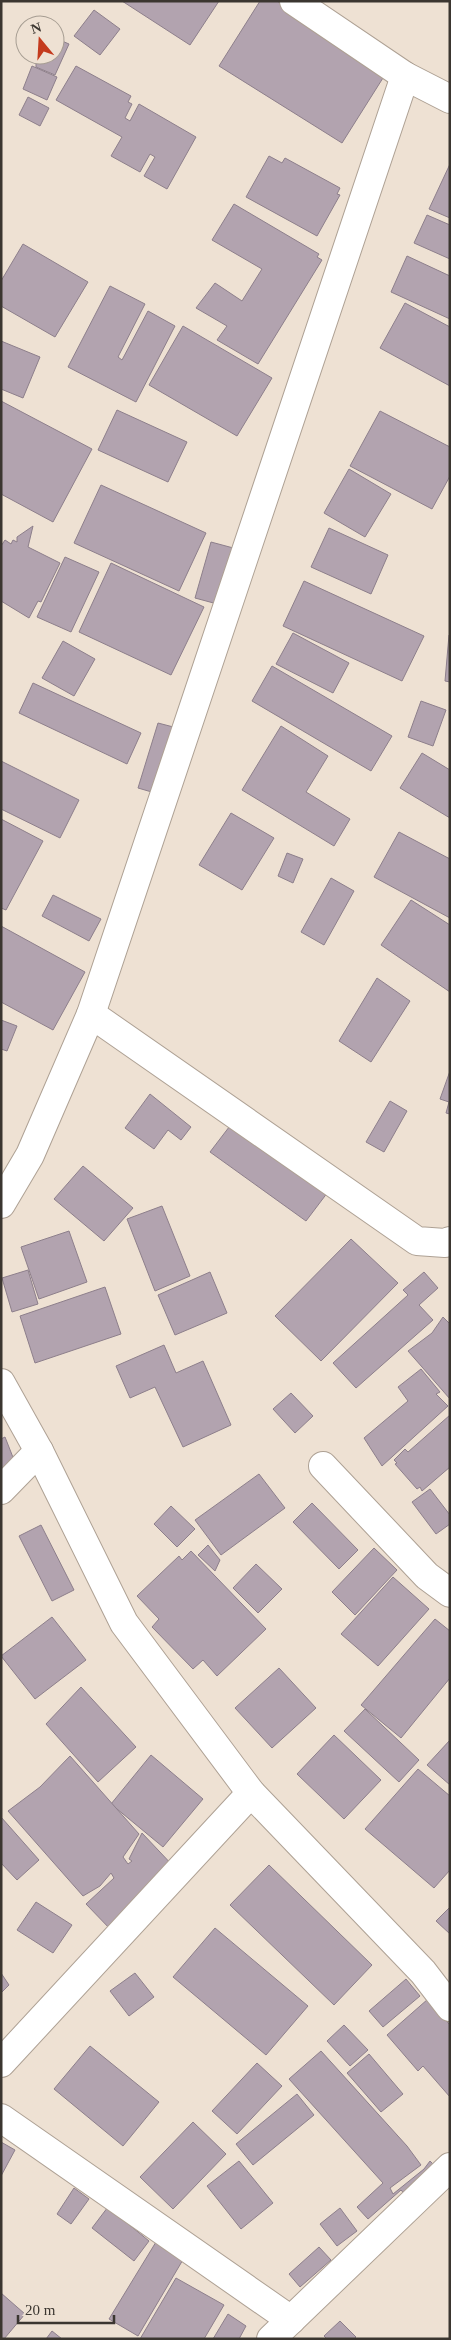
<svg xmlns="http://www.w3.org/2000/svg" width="451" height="2340" viewBox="0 0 451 2340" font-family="'Times New Roman',serif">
  <rect width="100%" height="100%" fill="#eee1d3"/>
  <g fill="#b2a3af" stroke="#8d7f8b">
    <path d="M122,1H219L190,45Z"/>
    <path d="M260,1H277L388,70L342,143L219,66Z"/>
    <path d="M94,10L120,29L100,55L74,36Z"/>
    <path d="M55,38L69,44L55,75L36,67V63L39,55H55Z"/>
    <path d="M32,66L57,77L47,100L23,89Z"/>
    <path d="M76,66L131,96L128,102L132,104L125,118L130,121L139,104L196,137L167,189L144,176L155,157L150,154L140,172L111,156L122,137L56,100Z"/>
    <path d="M28,97L49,108L40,126L19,115Z"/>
    <path d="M269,156L282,163L285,158L340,188L337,194L340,195L317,236L246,197Z"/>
    <path d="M450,164V218L429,209Z"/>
    <path d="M234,204L319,254L317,257L322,260L258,364L217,340L227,326L196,308L215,283L242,301L262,269L212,240Z"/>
    <path d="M427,215L450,225V259L414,243Z"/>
    <path d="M23,244L88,282L55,337L1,306V281Z"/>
    <path d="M407,256L450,276V319L391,292Z"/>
    <path d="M110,286L145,304L118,357L122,360L148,311L175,326L136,402L68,367Z"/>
    <path d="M405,303L450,327V386L380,348Z"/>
    <path d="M183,326L272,378L237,436L149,385Z"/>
    <path d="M1,341L40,357L23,398L1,389Z"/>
    <path d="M1,401L92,449L53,522L1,494Z"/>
    <path d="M117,410L187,442L168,482L98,450Z"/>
    <path d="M380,411L450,447V476L432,509L350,466Z"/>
    <path d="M349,469L391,494L365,537L324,513Z"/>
    <path d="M101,485L206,533L179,591L74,543Z"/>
    <path d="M33,526L28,547L60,563L41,602L38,601L29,618L1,601V546L5,540L11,544L13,540L17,542V537Z"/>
    <path d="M329,528L388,555L371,594L311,567Z"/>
    <path d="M211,542L237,549L221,605L195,598Z"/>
    <path d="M65,557L99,572L71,632L37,617Z"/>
    <path d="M111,563L204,607L171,675L79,632Z"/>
    <path d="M304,581L424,636L402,681L283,626Z"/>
    <path d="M293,633L349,663L333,693L276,664Z"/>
    <path d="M449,635H450V682L445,681Z"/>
    <path d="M63,641L95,659L74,696L42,678Z"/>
    <path d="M272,666L392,736L371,771L252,701Z"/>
    <path d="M33,683L141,733L127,764L19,713Z"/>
    <path d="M421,701L446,710L433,746L408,737Z"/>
    <path d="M158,723L181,729L162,795L138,788Z"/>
    <path d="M281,726L328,756L306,792L350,819L334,846L242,790Z"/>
    <path d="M422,753L450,770V818L400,788Z"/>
    <path d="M1,761L79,800L60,838L1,809Z"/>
    <path d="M231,813L274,838L242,890L199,865Z"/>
    <path d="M1,819L43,841L6,910L1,908Z"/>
    <path d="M399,832L450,859V918L374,877Z"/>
    <path d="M287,853L303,859L293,883L278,876Z"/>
    <path d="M331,878L354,891L324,945L301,932Z"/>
    <path d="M53,895L101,919L89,941L42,916Z"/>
    <path d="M411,900L450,925V992L381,945Z"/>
    <path d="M1,926L85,972L53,1030L1,1002Z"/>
    <path d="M377,978L410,1001L371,1062L339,1041Z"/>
    <path d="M1,1020L17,1026L7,1051L1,1049Z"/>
    <path d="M450,1071V1114L446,1113L449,1102L440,1099Z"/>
    <path d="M150,1094L191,1127L181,1140L168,1130L154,1149L125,1128Z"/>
    <path d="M390,1101L407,1111L384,1152L366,1142Z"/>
    <path d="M236,1118L331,1188L306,1221L210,1152Z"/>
    <path d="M83,1166L133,1208L104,1241L54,1199Z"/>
    <path d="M162,1206L190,1276L155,1291L127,1219Z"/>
    <path d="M69,1231L87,1282L39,1299L21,1247Z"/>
    <path d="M351,1239L398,1283L321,1361L275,1316Z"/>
    <path d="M28,1270L38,1304L12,1312L2,1278Z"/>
    <path d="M210,1272L227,1313L175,1335L158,1295Z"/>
    <path d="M424,1272L438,1288L419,1305L433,1320L356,1388L333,1363L408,1295L403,1290Z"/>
    <path d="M105,1287L121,1334L35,1363L20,1316Z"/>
    <path d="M443,1317L450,1324V1399L408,1351L432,1333Z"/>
    <path d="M164,1345L176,1373L203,1361L231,1425L183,1447L155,1387L130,1398L116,1366Z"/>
    <path d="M421,1369L440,1392L436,1394L448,1406L382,1466L364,1438L408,1401L398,1387Z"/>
    <path d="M291,1393L313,1416L295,1433L273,1409Z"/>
    <path d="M450,1415V1467L422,1491L420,1487L417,1489L395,1464L397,1463L394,1460L405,1449L408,1452Z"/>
    <path d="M5,1437L16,1465L1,1471V1439Z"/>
    <path d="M259,1474L285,1508L221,1555L195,1520Z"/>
    <path d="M430,1489L450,1515V1524L436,1534L412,1502Z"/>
    <path d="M312,1503L358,1550L339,1569L293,1522Z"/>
    <path d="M171,1506L195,1529L177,1547L154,1524Z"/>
    <path d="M41,1525L74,1590L52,1601L19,1536Z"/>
    <path d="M208,1545L220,1560L215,1571L198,1555Z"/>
    <path d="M374,1548L397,1570L355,1615L332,1592Z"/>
    <path d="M191,1551L266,1629L217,1676L203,1660L193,1669L152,1627L159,1619L137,1596L179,1556L182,1560Z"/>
    <path d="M256,1564L282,1589L258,1613L233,1588Z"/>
    <path d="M393,1577L429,1609L378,1666L341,1634Z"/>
    <path d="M52,1617L86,1660L35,1699L1,1656Z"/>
    <path d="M435,1619L450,1631V1678L401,1738L361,1705Z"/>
    <path d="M279,1668L316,1708L272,1748L235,1708Z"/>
    <path d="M81,1687L136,1747L98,1782L46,1724Z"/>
    <path d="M365,1709L419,1760L399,1782L344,1731Z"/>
    <path d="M334,1735L381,1780L344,1819L297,1774Z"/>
    <path d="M450,1740V1785L427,1765Z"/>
    <path d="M151,1755L203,1799L163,1847L111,1804Z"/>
    <path d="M70,1756L139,1834L123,1857L128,1864L132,1861L129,1859L142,1833L176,1869L112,1931L86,1904L114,1878L111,1873L100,1886L83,1896L8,1811L40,1787Z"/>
    <path d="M418,1769L450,1796V1870L434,1888L365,1829Z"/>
    <path d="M1,1817L39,1860L17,1880L1,1863Z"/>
    <path d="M269,1865L372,1965L334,2005L230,1905Z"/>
    <path d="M36,1902L72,1925L53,1953L17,1930Z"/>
    <path d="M450,1907V1934L436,1921Z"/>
    <path d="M215,1928L308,2006L266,2055L173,1977Z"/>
    <path d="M1,1973L9,1985L1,1993Z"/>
    <path d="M135,1973L154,1997L129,2016L110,1991Z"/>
    <path d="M406,1979L420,1996L383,2027L369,2011Z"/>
    <path d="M428,1999L450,2025V2097L423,2066L418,2071L387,2035Z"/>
    <path d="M344,2025L368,2050L350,2066L327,2041Z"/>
    <path d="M90,2046L159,2102L123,2146L54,2089Z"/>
    <path d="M321,2051L407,2146L421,2165L390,2188L393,2194L424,2169L430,2161L440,2171L409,2199L401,2190L368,2219L357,2207L383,2183L289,2079Z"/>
    <path d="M369,2054L403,2094L381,2112L347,2073Z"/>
    <path d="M257,2063L282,2086L237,2134L212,2111Z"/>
    <path d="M297,2094L314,2115L253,2165L236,2144Z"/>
    <path d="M193,2122L226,2154L173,2209L140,2177Z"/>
    <path d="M1,2142L15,2150L1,2176Z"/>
    <path d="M239,2161L273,2203L241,2229L207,2186Z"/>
    <path d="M74,2188L89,2199L71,2224L57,2214Z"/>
    <path d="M111,2203L125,2214L121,2218L149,2241L134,2261L92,2228Z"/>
    <path d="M340,2208L357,2231L337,2246L320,2224Z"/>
    <path d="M156,2242L184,2258L138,2336L109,2319Z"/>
    <path d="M319,2247L331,2260L300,2287L289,2274Z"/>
    <path d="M176,2278L224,2305L204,2339H140Z"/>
    <path d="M1,2293L25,2314L4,2339H1Z"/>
    <path d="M228,2314L246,2326L239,2339H213Z"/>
    <path d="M340,2321L356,2337L354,2339H327L324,2336Z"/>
    <path d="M52,2331L62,2339H46Z"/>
  </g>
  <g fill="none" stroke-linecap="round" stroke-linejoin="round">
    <g stroke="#aea194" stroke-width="30">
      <g id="minor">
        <path d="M294,1L405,76L450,99"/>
        <path d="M91,1014L417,1241L445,1243L450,1241"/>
        <path d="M1,1204L30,1155L91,1014L405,76"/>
        <path d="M1,1383L39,1451L124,1623L251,1793L423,1972L450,2007"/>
        <path d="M323,1466L427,1576L450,1593"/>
        <path d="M1,1490L39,1451"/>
        <path d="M1,2063L251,1793"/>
        <path d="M1,2118L291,2320"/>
        <path d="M271,2339L450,2167"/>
      </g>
    </g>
    <use href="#minor" stroke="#fff" stroke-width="28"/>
  </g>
  <rect width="451" height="2340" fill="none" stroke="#3b3630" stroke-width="5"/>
  <g transform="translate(40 40) rotate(342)"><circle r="24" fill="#eee1d3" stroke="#a69d92"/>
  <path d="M0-4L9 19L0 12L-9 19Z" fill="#c43a1d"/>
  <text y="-8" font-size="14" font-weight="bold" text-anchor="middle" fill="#3b3630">N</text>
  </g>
  <path d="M18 2315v8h96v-8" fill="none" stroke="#3b3630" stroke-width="2.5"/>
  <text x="25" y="2315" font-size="15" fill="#3b3630" stroke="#eee1d3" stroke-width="4" paint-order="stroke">20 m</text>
</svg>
